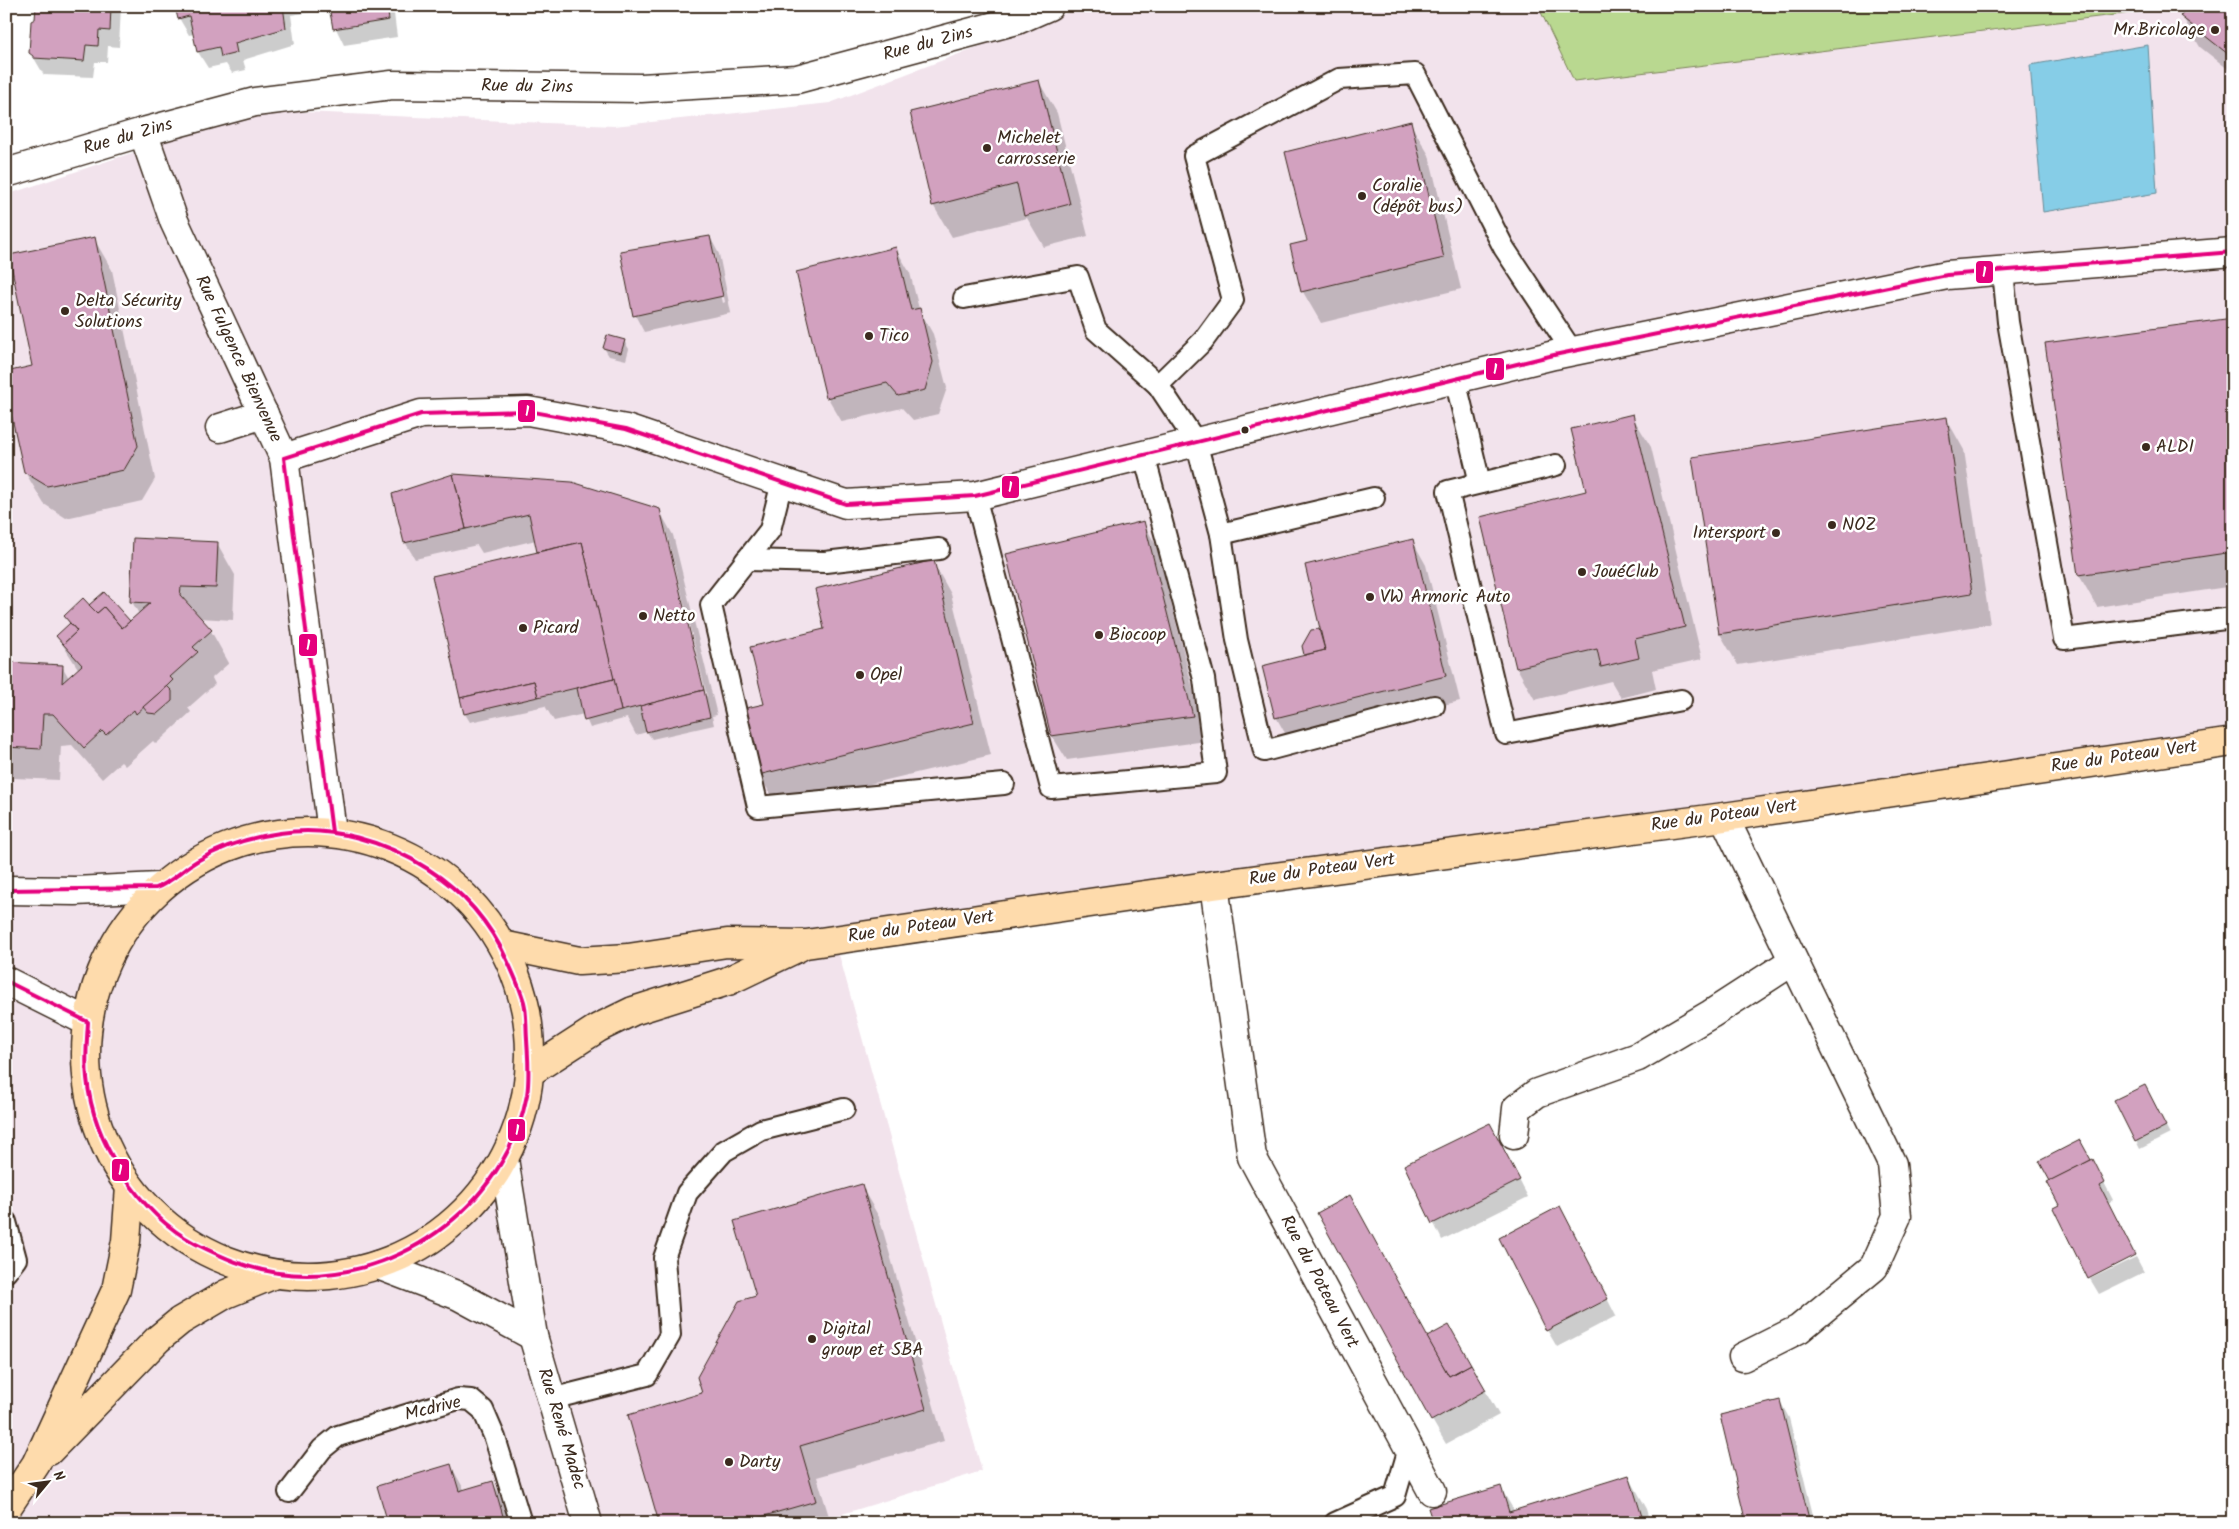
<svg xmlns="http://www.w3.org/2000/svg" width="2239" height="1529" viewBox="0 0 2239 1529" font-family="Kalam,sans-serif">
  <rect width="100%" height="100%" fill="#fff"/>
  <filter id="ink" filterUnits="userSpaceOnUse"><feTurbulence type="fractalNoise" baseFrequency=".02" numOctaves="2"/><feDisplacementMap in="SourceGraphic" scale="10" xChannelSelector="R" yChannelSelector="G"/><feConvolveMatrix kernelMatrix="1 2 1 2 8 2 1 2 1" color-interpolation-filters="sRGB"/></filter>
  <g filter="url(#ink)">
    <path fill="#f2e3ec" d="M1085,6H1538L1574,81L2139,12L2144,6H2233V742L835,940L982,1471L813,1523H6V195L260,110L614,126L830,103Z"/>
    <path fill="#b9d890" stroke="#7a8157" d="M1538,6H2144L2139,12L1574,81Z"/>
    <path fill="#86cde7" stroke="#688c97" d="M2148,45L2157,193L2043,212L2030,65Z"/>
    <g fill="#0003" fill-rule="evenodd">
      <path d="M37,6H121L119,47L108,46L107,62H95L93,77L44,75L31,53Z"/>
      <path d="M182,6H310L311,12L291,15L295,44L243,60L246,70L232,73L226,64L208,68L198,52L194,34L189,35L179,18L177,8Z"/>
      <path d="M325,6H393L397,37L344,45Z"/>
      <path d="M2233,6V73L2200,47L2182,16Z"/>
      <path d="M1039,82L1057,113L1088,236L1044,247L1027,218L952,237L933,205Z"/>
      <path d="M1410,123L1429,155L1461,289L1321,323L1303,292L1292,246L1308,242Z"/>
      <path d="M710,237L719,254L731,313L644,332L635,315ZM712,253H715L725,302L723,303Z"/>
      <path d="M94,239L112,270L155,479L142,501L66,518L44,504L25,472L33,367Z"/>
      <path d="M896,249L910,273L919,309L933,334L947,388L938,414L913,420L902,408L842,422L828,398L798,272Z"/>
      <path d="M2233,319V586L2097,607L2079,575L2047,344Z"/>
      <path d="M624,341L629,349L626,360L609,356L604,348Z"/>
      <path d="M1632,416L1651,447L1702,659L1652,670L1656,689L1621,698L1611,681L1535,700L1517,668L1587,492Z"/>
      <path d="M1946,418L1964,450L1990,624L1738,665L1720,634Z"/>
      <path d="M394,495L659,510L673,535L717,715L712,716L714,725L652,739L647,732L636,735L627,718L590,728L584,714L554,721L545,706L470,722L465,714L539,553L536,540L482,553L477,545L415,559L405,542ZM664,530H666L707,696L704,697Z"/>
      <path d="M1143,522L1157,547L1206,741L1067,760L1052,736Z"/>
      <path d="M1412,540L1426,565L1460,701L1290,742L1276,717L1306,656L1303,646L1319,630L1322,636ZM1320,637H1323L1328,656L1325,657Z"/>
      <path d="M217,543L235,575L233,620L199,618L211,631L229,663L212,678L215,684L188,708L191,712L156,744L153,741L125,766L121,762L102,779L72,745L61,746L59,780L14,778L6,764V664L62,666L69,678L79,670L57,636L70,625L65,616L89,607L130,623L139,614L132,602Z"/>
      <path d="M933,562L951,594L991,755L778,806L759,775L766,705L826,630Z"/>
      <path d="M2149,1094L2170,1134L2140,1149L2136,1141Z"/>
      <path d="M1499,1141L1528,1197L1442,1240L1406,1166Z"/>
      <path d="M2093,1161L2113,1200L2108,1203L2061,1205Z"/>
      <path d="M861,1186L879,1217L944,1441L817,1477L831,1523H661L704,1394L757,1296Z"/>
      <path d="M1569,1224L1616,1316L1557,1347L1547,1330Z"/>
      <path d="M2136,1257L2144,1272L2099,1294L2090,1279Z"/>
      <path d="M1428,1338L1485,1390L1499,1415L1446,1444L1432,1420Z"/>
      <path d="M1780,1401L1789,1418L1815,1523H1747Z"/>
      <path d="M451,1466L465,1491L493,1483L507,1507L511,1523H389Z"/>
      <path d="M1629,1477L1647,1509L1651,1523H1434L1500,1487L1515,1512Z"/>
    </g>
    <g fill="#d2a1bf" stroke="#3b2a1e">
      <path d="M36,6H111L110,31L99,30L98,46L86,45L84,61L33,58V56L29,53L31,21L35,19Z"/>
      <path d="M283,6L286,28L235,43L237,53L221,57L219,47L197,52L189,16L178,19L175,7Z"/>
      <path d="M329,6H387L389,20L333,29Z"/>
      <path d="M2188,6H2233V58L2180,16Z"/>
      <path d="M1039,80L1070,204L1024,216L1017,184L932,206L910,112Z"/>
      <path d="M1411,121L1444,258L1301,292L1290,245L1307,241L1285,152Z"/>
      <path d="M710,236L723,296L633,316L620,251Z"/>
      <path d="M95,237L138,446L124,470L47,486L24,472L6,391V372L32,366L9,255Z"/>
      <path d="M896,247L911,310L920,308L933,362L925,390L898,396L887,383L826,398L796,272Z"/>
      <path d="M2233,318V552L2078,575L2045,343Z"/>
      <path d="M607,335L625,340L621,353L603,348Z"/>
      <path d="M1633,414L1685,627L1635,639L1639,658L1601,667L1597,649L1516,668L1480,517L1586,491L1571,429Z"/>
      <path d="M1947,417L1972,593L1719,634L1692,457Z"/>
      <path d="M453,474L572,482L660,509L704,690L621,711L582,542L537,552L529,514L466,529Z"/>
      <path d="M453,474L466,529L404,543L392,494Z"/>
      <path d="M1144,521L1193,716L1051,736L1006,554Z"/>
      <path d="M133,538L218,542L216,588L181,587L180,595L212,630L193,647L198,652L170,677L173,680L167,686L136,714L134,710L106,735L102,731L84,748L53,714H43L41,749L6,747V662L63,665L62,683L82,665L63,644L77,631L64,616L83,598L97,613L104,607L122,628L150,603L130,602Z"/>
      <path d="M1413,539L1446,676L1275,718L1262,666L1325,650L1305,565Z"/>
      <path d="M582,542L614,679L538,697L534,681L460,698L432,576Z"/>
      <path d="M934,560L974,723L758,775L742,709L764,704L750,647L824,629L815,589Z"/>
      <path d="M104,592L130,621L122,628L104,607L97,613L89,605Z"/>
      <path d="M70,623L77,631L63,644L56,636Z"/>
      <path d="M1319,629L1325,650L1304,655L1302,646L1311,630Z"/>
      <path d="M614,679L621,711L584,721L577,688Z"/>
      <path d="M534,681L538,697L464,714L460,698Z"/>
      <path d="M167,686L172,691V701L157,714L148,713L143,707Z"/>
      <path d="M704,690L710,717L646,732L640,706Z"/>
      <path d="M2145,1085L2166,1126L2135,1142L2114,1100Z"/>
      <path d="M1490,1123L1520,1180L1432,1224L1404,1165Z"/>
      <path d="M2080,1140L2091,1160L2050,1181L2039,1161Z"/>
      <path d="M2093,1159L2105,1183L2100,1186L2135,1255L2088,1279L2053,1208L2059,1205L2047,1182Z"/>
      <path d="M862,1184L926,1409L800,1446L816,1501L740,1523H659L628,1415L702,1393L697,1377L739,1301L756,1296L734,1221Z"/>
      <path d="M1350,1195L1449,1376L1471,1364L1486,1390L1431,1421L1317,1213Z"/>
      <path d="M1560,1206L1608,1299L1546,1331L1499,1238Z"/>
      <path d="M1449,1325L1471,1364L1449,1376L1427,1337Z"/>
      <path d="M1780,1400L1810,1523H1746L1720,1415Z"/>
      <path d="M451,1464L459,1491L493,1481L505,1523H388L377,1486Z"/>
      <path d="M1629,1475L1644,1523H1433L1428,1508L1501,1486L1509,1512Z"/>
    </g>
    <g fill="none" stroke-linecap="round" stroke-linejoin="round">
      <g stroke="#3b2a1e" stroke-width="24">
        <g id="service">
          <path d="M2003,271L2008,322L2064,639L2233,618"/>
          <path d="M964,298L1078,277L1096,330L1158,385"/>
          <path d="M1455,379L1480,483"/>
          <path d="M1556,465L1448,491L1506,734L1681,700"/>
          <path d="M782,482L770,530L711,605L758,807L1004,784"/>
          <path d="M975,496L1051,788L1216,773L1204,679L1144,455"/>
          <path d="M1374,498L1221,534L1196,442L1158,385L1203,341L1233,300L1194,156L1339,79L1415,74L1504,248L1572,351"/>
          <path d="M1221,534L1237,640L1264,751L1434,706"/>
          <path d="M746,560L825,562L939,549"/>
          <path d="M6,1222L16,1259L6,1272"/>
          <path d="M551,1399L647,1375L670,1335L664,1258L687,1193L724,1151L761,1130L844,1109"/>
          <path d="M289,1492L322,1449L338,1436L458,1399L471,1400L483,1410L495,1438L521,1523"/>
          <path d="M1335,1523L1395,1496L1409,1448"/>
        </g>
      </g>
      <g stroke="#3b2a1e" stroke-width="31">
        <g id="minor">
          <path d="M143,132L174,221L284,458L332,832"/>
          <path d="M6,173L143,132L255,102L392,85L641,88L797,79L1017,20L1049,6"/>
          <path d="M220,428L264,414"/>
          <path d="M284,458L421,414L528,411L626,429L846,504L975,496L1554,355L1947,275L2233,252"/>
          <path d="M1724,817L1892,1164L1897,1216L1874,1267L1799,1329L1743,1357"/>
          <path d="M1214,885L1252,1157L1432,1491"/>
          <path d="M1514,1135L1517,1108L1537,1093L1638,1057L1711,1014L1793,961"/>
          <path d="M504,1159L533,1336L588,1523"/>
          <path d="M378,1265L459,1296L533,1336"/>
        </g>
      </g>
      <g stroke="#3b2a1e" stroke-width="31">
        <g id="secondary">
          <path d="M6,890L75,891L159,887"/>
          <path d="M6,981L88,1022"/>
        </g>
      </g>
      <g stroke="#3b2a1e" stroke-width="31">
        <g id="primary">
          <circle cx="308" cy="1054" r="222"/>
          <path d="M502,945L579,961L628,958L727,943L806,944L1214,885L1724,817L2233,742"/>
          <path d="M530,1072L598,1028L633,1011L728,981L799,947"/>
          <path d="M49,1451L158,1339L180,1321L226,1294L275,1274"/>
          <path d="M6,1509L36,1464L116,1290L126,1241L130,1187"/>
        </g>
      </g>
      <use href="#service" stroke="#fff" stroke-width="20"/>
      <use href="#minor" stroke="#fff" stroke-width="28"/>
      <use href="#secondary" stroke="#fff" stroke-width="28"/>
      <use href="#primary" stroke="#fedbac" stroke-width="28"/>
      <g stroke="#fff" stroke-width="8">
        <g id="bus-1">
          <path d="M284,458L421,414L528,411L626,429L846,504L975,496L1554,355L1947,275L2233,252"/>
          <path d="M284,458L332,832"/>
          <path d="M6,890L156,888C172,882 183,869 197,861C222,846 251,837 280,833C331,825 385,841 428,869C464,892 490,923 508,962C514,975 520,988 524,1002C527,1014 526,1027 527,1039C528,1058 530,1076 527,1095C506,1208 390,1289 278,1273C248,1269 222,1257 196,1244C139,1214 93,1142 87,1078C85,1060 87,1040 88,1022L6,981"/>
        </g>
      </g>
      <use href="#bus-1" stroke="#e5007d" stroke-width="4"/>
    </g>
  </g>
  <g fill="#3b2a1e" stroke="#fff" stroke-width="2">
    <circle cx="2215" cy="30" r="5"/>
    <circle cx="987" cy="148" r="5"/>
    <circle cx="1362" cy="196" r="5"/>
    <circle cx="65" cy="311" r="5"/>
    <circle cx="869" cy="336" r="5"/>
    <circle cx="1245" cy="430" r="4.5"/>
    <circle cx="2146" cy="447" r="5"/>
    <circle cx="1832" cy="525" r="5"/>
    <circle cx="1776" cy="533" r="5"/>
    <circle cx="1582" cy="572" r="5"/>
    <circle cx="1370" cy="597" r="5"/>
    <circle cx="643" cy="616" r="5"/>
    <circle cx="523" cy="628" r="5"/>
    <circle cx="1099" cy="635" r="5"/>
    <circle cx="860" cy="675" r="5"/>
    <circle cx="812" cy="1339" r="5"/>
    <circle cx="729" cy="1462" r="5"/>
  </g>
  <g text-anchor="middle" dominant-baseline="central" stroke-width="5" stroke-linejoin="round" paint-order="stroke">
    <g font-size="18" fill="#3b2a1e" stroke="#fff" text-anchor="start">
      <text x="2205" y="30" text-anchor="end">Mr.Bricolage</text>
      <text x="997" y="138">Michelet<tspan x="997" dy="21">carrosserie</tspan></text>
      <text x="1372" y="186">Coralie<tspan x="1372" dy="21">(dépôt bus)</tspan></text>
      <text x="75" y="301">Delta Sécurity<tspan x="75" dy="21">Solutions</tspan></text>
      <text x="879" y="336">Tico</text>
      <text x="2156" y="447">ALDI</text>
      <text x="1842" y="525">NOZ</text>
      <text x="1766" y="533" text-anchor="end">Intersport</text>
      <text x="1592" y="572">JouéClub</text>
      <text x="1380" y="597">VW Armoric Auto</text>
      <text x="653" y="616">Netto</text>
      <text x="533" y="628">Picard</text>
      <text x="1109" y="635">Biocoop</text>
      <text x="870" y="675">Opel</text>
      <text x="822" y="1329">Digital<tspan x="822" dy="21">group et SBA</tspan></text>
      <text x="739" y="1462">Darty</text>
    </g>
    <g font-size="18" fill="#3b2a1e" stroke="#fff">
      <text transform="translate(928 44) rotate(-15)">Rue du Zins</text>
      <text transform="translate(527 87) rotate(1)">Rue du Zins</text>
      <text transform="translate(128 137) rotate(-16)">Rue du Zins</text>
      <text transform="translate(238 359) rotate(65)">Rue Fulgence Bienvenue</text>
      <text transform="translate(2124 757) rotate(-8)">Rue du Poteau Vert</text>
      <text transform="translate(1724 816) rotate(-8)">Rue du Poteau Vert</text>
      <text transform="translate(1322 870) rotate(-8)">Rue du Poteau Vert</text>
      <text transform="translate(921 927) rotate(-8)">Rue du Poteau Vert</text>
      <text transform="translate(1319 1282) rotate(62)">Rue du Poteau Vert</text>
      <text transform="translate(433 1409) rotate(-14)">Mcdrive</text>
      <text transform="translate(561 1429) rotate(73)">Rue René Madec</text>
    </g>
  </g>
  <g stroke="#fff" stroke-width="2">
    <rect x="1975" y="260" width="19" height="24" rx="5" fill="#e5007d"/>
    <rect x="1485" y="357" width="20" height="24" rx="5" fill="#e5007d"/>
    <rect x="517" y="399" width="19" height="24" rx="5" fill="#e5007d"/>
    <rect x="1001" y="475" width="19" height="24" rx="5" fill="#e5007d"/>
    <rect x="298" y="633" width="20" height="24" rx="5" fill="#e5007d"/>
    <rect x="507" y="1118" width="19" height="24" rx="5" fill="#e5007d"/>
    <rect x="111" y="1158" width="19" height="24" rx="5" fill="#e5007d"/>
  </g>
  <g font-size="14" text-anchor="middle" font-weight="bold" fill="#fff">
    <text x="1984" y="277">1</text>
    <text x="1495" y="374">1</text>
    <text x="527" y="416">1</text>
    <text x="1010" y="492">1</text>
    <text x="308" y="650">1</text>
    <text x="517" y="1135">1</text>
    <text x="120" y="1175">1</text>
  </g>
  <rect width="2239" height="1529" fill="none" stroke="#fff" stroke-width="25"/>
  <rect x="12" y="12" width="2214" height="1504" fill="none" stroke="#3b2a1e" stroke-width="2" filter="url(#ink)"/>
  <g transform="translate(48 1482) rotate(61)" stroke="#ffffff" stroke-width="4" paint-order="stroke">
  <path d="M0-4L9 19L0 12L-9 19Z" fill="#3b2a1e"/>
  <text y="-8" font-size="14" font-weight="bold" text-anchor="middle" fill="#3b2a1e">N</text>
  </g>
</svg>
